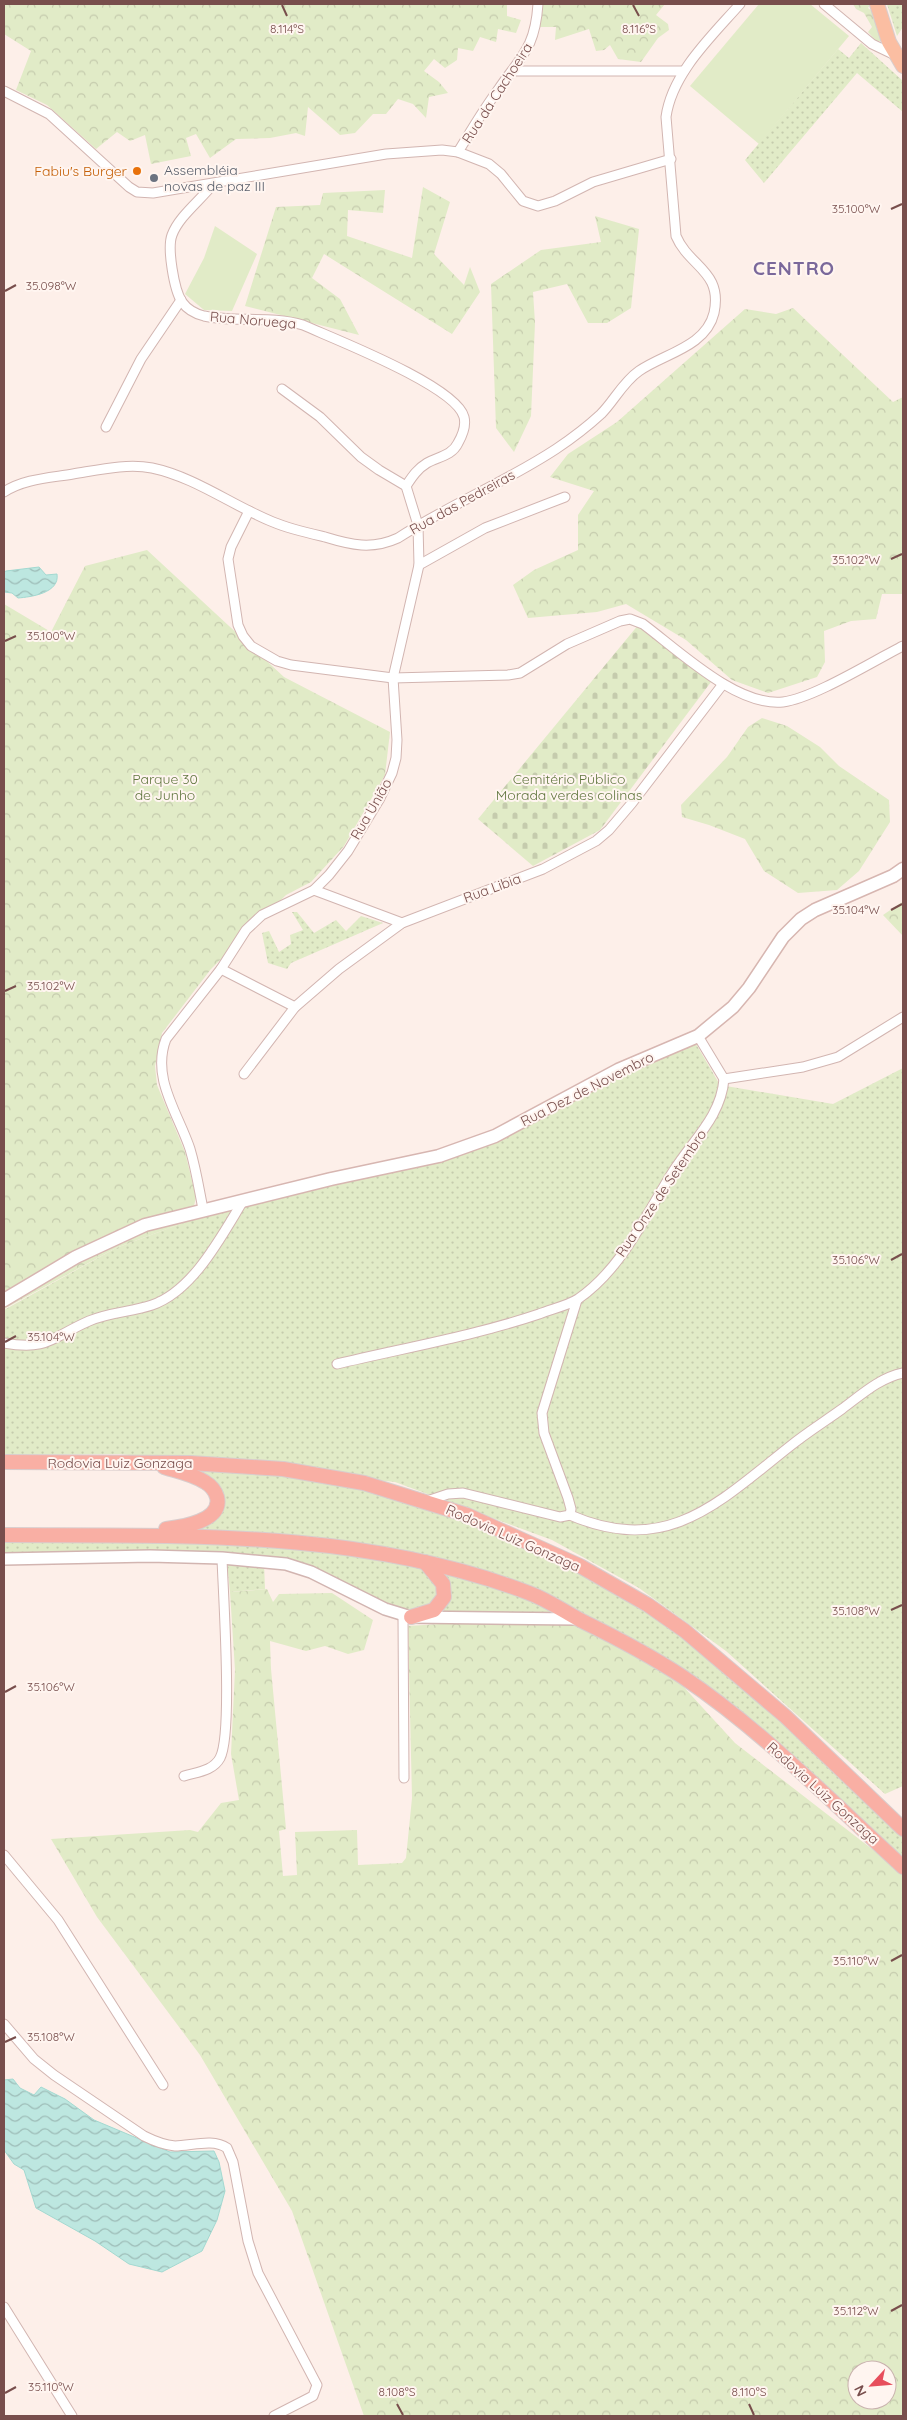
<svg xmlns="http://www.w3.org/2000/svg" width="907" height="2420" viewBox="0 0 907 2420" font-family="Quicksand,sans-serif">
  <defs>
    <pattern id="green-dots" width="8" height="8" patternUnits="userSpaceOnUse" patternTransform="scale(1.25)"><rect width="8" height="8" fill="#e1ebc7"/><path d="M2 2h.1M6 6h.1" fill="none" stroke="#c5cbad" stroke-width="1.8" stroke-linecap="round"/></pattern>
    <pattern id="forest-crowns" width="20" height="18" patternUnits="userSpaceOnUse" patternTransform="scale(1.25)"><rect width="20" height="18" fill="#e1ebc7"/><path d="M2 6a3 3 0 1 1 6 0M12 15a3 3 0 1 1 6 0" fill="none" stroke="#c5cbad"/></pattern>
    <pattern id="cemetery-stones" width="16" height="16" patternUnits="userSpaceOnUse" patternTransform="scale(1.25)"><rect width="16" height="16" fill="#e1ebc7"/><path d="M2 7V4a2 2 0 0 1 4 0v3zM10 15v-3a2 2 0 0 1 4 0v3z" fill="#c5cbad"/></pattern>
    <pattern id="water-waves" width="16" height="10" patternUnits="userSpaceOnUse" patternTransform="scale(1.25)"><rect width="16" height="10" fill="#bde7e0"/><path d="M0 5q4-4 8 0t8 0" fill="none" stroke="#9ebdb8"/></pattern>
  </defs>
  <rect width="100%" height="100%" fill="#fdefe9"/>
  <g fill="url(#green-dots)">
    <path d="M887,4H903V27L897,36Z"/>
    <path d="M861,43L903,81V112L857,73L764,183L745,160L838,49L849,58Z"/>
    <path d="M292,912H297L314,933L336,920L346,931L361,916L383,923L291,963L287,969L268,963L262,933L269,931L279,952L291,944L290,935L303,930Z"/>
    <path d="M696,1044L720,1085L833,1104L903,1068V1786L885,1794L726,1651L639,1588L552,1540L395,1482L120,1454L4,1455V1310L116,1248L191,1220L403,1169L495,1143L602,1083Z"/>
    <path d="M181,1466L315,1475L438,1500L543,1550L680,1632L903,1829V1864L761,1735L682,1681L537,1593L424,1559L166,1532L189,1529L221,1498Z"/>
    <path d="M234,1537L423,1565L437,1577V1605L401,1612L305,1564L4,1555V1540Z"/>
    <path d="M227,1563H264L265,1589L230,1592Z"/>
    <path d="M430,1564L534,1597L570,1618L432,1613L448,1600Z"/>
  </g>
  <g fill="url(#forest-crowns)" fill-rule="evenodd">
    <path d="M4,4H507V16L521,20L516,33L498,29L496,42L480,37L473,51L458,48L457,60L445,68L434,59L424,71L439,82L448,93L429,97L426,118L413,104L398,99L386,114H373L355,133L340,135L308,107L305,136L296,133L270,138L236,139L210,158L196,134L186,138L191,156L151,164L145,135L130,141L117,132L96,149L47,105L16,90L31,51L4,34Z"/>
    <path d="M541,4H665L656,15L668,24L669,30L658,38L641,62L618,59L610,45L604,50L596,51L589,29L555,40L556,27H539L543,8Z"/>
    <path d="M853,4L870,5L868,8L874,13L882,38L881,41H876L868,32L872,27L864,13L856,9Z"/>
    <path d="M423,187L450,202L434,254L464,285L470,267L480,292L452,334L324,254L312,278L340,299L359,335L245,306L276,207L320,205L323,193L385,190L383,213L348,210L347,236L412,258Z"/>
    <path d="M595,216L639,229L631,308L607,323H588L567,284L533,292L535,323L531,416L514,452L496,428L491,284L541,250L601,242Z"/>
    <path d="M793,308L893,402L903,397V594H882L876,619L851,621L824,631L825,662L817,677L768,693L732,680L686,640L626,604L597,612L528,618L513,585L534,570L578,550V515L594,491L550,477L568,454L617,422L745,309L776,314Z"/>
    <path d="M147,550L284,677L390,732L385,775L344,846L311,882L286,895L211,969L162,1033L155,1066L157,1085L185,1152L196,1197L191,1220L116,1248L4,1309V604L51,632L85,566Z"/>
    <path d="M762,718L787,726L820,747L839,766L889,800L890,822L859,871L837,890L798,893L764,871L745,839L709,825L682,817L681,805L727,757L748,727Z"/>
    <path d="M902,902L903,903V936L883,915Z"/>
    <path d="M267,1589L273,1602L279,1594L332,1593L373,1620L364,1650L348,1654L325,1646L306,1651L270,1641L271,1669L286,1829L279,1831L283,1876L297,1875L295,1832L357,1830L358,1865L402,1863L406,1858L412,1798L408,1626L504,1620L580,1621L681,1684L735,1743L903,1873V2416H364L292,2211L200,2055L97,1917L51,1839L190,1830L198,1832L221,1803L239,1800L231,1754L235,1670L230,1592ZM857,2370H887V2400H857Z"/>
  </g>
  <path fill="url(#cemetery-stones)" d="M639,624L711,682L600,830L533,866L478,819Z"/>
  <g fill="#e1ebc7">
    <path d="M759,4H810L849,36L759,144L690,86Z"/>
    <path d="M215,226L257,254L232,311L204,310L185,294L204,258Z"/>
  </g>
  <g fill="url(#water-waves)" stroke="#a3d9d1">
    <path d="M39,567L46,575L57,574C60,593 31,597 18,598L12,593L4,592V572L6,571Z"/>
    <path d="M13,2079L20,2088L34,2095L41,2087L65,2099L94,2120L170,2152L214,2151L219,2162L225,2191L217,2220L202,2251L162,2272L129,2264L95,2241L36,2208L24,2170L14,2164L4,2150V2080Z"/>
  </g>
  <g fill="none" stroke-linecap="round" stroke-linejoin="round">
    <g stroke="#d2b5b1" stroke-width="11">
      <g id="minor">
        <path d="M824,4L872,44L895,55"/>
        <path d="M513,71H684"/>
        <path d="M4,91L49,114L129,187L137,192L153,193L386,154L442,150L458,152L489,164L501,174L523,201L538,206L555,201L593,182L671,159"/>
        <path d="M458,152C471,131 483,110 498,90C521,56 535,49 538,4"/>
        <path d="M213,184C201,200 179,216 172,235C167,248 174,290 182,302C187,309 196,314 204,316C237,323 270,315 303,325C334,339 456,386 464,417C466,425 462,436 458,443C452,456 437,457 427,463C417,469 412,477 406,486"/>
        <path d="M106,427L141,359L181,300"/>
        <path d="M4,492C24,479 49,478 73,474C98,470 127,463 152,468C195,477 233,506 273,522C290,529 308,533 325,537C351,545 372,550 398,538C449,505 506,482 556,449C571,439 588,426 601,414C614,401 623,382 639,371C663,354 706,347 714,313C723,271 689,267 676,236L666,117C672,73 712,36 740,4"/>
        <path d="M249,511L231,547L228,559L238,625L243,636L251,646L277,661L291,665L393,678L508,675L520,673L567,644L620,621L630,619L643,624C678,650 737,707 783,702C814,698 873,661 903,646"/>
        <path d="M419,565L485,528L565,497"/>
        <path d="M314,890L402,923"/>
        <path d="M221,969L295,1007"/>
        <path d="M698,1036L724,1079"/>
        <path d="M244,1074L295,1007L339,969L402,923L543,869L596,841L609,830L632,803L723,684"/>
        <path d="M203,1209C199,1189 196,1169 190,1149C178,1113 151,1078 166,1039L221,969L246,930L262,915L314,890L329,875L348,851L379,800L392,773L396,758L397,740L393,678L419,565L418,525L406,486L379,470L361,457L320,417L282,389"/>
        <path d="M4,1343C48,1351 52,1337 89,1321C109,1312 132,1312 152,1305C193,1291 221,1237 243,1201"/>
        <path d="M337,1364C404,1348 474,1336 539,1314C551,1309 567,1306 578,1299C623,1268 646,1214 674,1170C694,1139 721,1116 724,1079L803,1067L838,1057L903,1017"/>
        <path d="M427,1501L448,1494L463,1493L560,1517L570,1515L571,1509L568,1498L544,1433L542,1413L577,1300"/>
        <path d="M570,1515C667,1557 718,1503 789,1447C806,1433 824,1422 842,1409C861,1395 879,1378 903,1373"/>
        <path d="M403,1616L404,1778"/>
        <path d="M184,1776C197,1772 213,1771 220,1758C233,1734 223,1593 222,1558"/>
        <path d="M4,1855L58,1920L163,2085"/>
        <path d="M4,2024L34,2059L54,2075L144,2136C154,2141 164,2145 175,2146C191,2146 213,2138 227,2148L233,2162L248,2241L258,2273L317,2385L313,2396L274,2416"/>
        <path d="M4,2307L72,2416"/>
      </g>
    </g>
    <g stroke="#d2b5b1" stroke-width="14">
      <path id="tertiary" d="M4,1559L150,1556L222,1558L286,1564L311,1572L385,1609L411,1617L578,1619"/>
    </g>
    <g stroke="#d7b6b1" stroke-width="15">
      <path id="secondary" d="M4,1300L76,1257L145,1225L331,1179L439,1156L495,1136L618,1070L698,1036L733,1007L749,988L783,937L801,919L815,910L893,876L903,869"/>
    </g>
    <g stroke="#d9cdcd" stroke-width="16">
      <path id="primary" d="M877,4L889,42L903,66"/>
    </g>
    <g stroke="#d9cdcd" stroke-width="16">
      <g id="trunk">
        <path d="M4,1462L190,1463L283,1469L364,1483L467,1515L580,1566L648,1605L685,1631L785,1716L903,1829"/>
        <path d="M164,1467C177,1471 193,1474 205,1482C210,1485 215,1490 217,1497C223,1521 182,1527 166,1529"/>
        <path d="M4,1535C181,1536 361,1529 529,1593C548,1600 565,1612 582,1621C617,1638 651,1656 683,1677C763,1731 832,1802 903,1867"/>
        <path d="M411,1617L434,1610L444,1597L443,1584L425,1562"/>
      </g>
    </g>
    <use href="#minor" stroke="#fff" stroke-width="9"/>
    <use href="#tertiary" stroke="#fff" stroke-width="11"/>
    <use href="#secondary" stroke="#fff" stroke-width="12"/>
    <use href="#primary" stroke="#fbbea2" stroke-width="14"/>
    <use href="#trunk" stroke="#f9afa4" stroke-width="14"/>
  </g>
  <path fill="none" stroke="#784e4c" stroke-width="2" d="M282,5L287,16M633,5L639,16M891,209L902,204M5,291L16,285M891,559L902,554M5,641L16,636M891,910L902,904M5,991L16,986M891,1260L902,1254M5,1342L16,1336M891,1610L902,1605M5,1692L16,1686M891,1961L902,1955M5,2042L16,2037M891,2311L902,2305M5,2393L16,2387M397,2404L403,2415M749,2404L754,2415"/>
  <circle fill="#e8710a" stroke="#fff5f0" stroke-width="2" cx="137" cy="171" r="5"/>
  <circle fill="#6b7280" stroke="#fff5f0" stroke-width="2" cx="154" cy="178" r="5"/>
  <g text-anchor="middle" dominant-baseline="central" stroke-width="4" stroke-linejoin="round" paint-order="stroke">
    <g font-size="14" fill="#784e4c" stroke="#fff5f0">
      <text transform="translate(497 93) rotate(-57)">Rua da Cachoeira</text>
      <text transform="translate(253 320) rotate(5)">Rua Noruega</text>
      <text transform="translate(462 502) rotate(-29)">Rua das Pedreiras</text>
      <text transform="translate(371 809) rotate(-60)">Rua União</text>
      <text transform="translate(492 888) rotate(-20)">Rua Libia</text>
      <text transform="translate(587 1089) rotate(-27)">Rua Dez de Novembro</text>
      <text transform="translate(661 1193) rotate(-56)">Rua Onze de Setembro</text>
      <text x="120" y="1463">Rodovia Luiz Gonzaga</text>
      <text transform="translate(513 1538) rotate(24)">Rodovia Luiz Gonzaga</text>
      <text transform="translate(823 1793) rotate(42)">Rodovia Luiz Gonzaga</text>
    </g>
    <g font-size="14" fill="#5b616d" stroke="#fff5f0" text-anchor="start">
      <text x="164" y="170">Assembléia<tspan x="164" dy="16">novas de paz III</tspan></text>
    </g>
    <g font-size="14" fill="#c56008" stroke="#fff5f0" text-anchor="end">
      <text x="127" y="171">Fabiu's Burger</text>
    </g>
    <g font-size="14" fill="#637841" stroke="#fff5f0">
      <text x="165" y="779">Parque 30<tspan x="165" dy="16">de Junho</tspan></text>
      <text x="569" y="779">Cemitério Público<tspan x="569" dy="16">Morada verdes colinas</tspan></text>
    </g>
    <g font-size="19" font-weight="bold" letter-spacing="1" fill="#7a689b" stroke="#fff5f0">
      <text x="794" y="268">CENTRO</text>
    </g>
  </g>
  <g font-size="12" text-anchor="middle" fill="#784e4c" stroke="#fff5f0" stroke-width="4" stroke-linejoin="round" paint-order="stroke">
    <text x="287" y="33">8.114°S</text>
    <text x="639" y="33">8.116°S</text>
    <text x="856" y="213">35.100°W</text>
    <text x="51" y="290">35.098°W</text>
    <text x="856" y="564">35.102°W</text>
    <text x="51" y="640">35.100°W</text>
    <text x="856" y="914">35.104°W</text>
    <text x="51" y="990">35.102°W</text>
    <text x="856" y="1264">35.106°W</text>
    <text x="51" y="1341">35.104°W</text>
    <text x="856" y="1615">35.108°W</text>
    <text x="51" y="1691">35.106°W</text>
    <text x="856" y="1965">35.110°W</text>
    <text x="51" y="2041">35.108°W</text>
    <text x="856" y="2315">35.112°W</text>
    <text x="51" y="2391">35.110°W</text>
    <text x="397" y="2396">8.108°S</text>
    <text x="749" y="2396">8.110°S</text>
  </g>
  <rect width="907" height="2420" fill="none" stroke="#784e4c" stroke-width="10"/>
  <g transform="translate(872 2385) rotate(244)"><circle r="24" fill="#fff5f0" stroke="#c9b2ae"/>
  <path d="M0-4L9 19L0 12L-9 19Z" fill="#e74e5c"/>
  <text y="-8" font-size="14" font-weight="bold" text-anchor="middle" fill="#784e4c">N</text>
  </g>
</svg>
